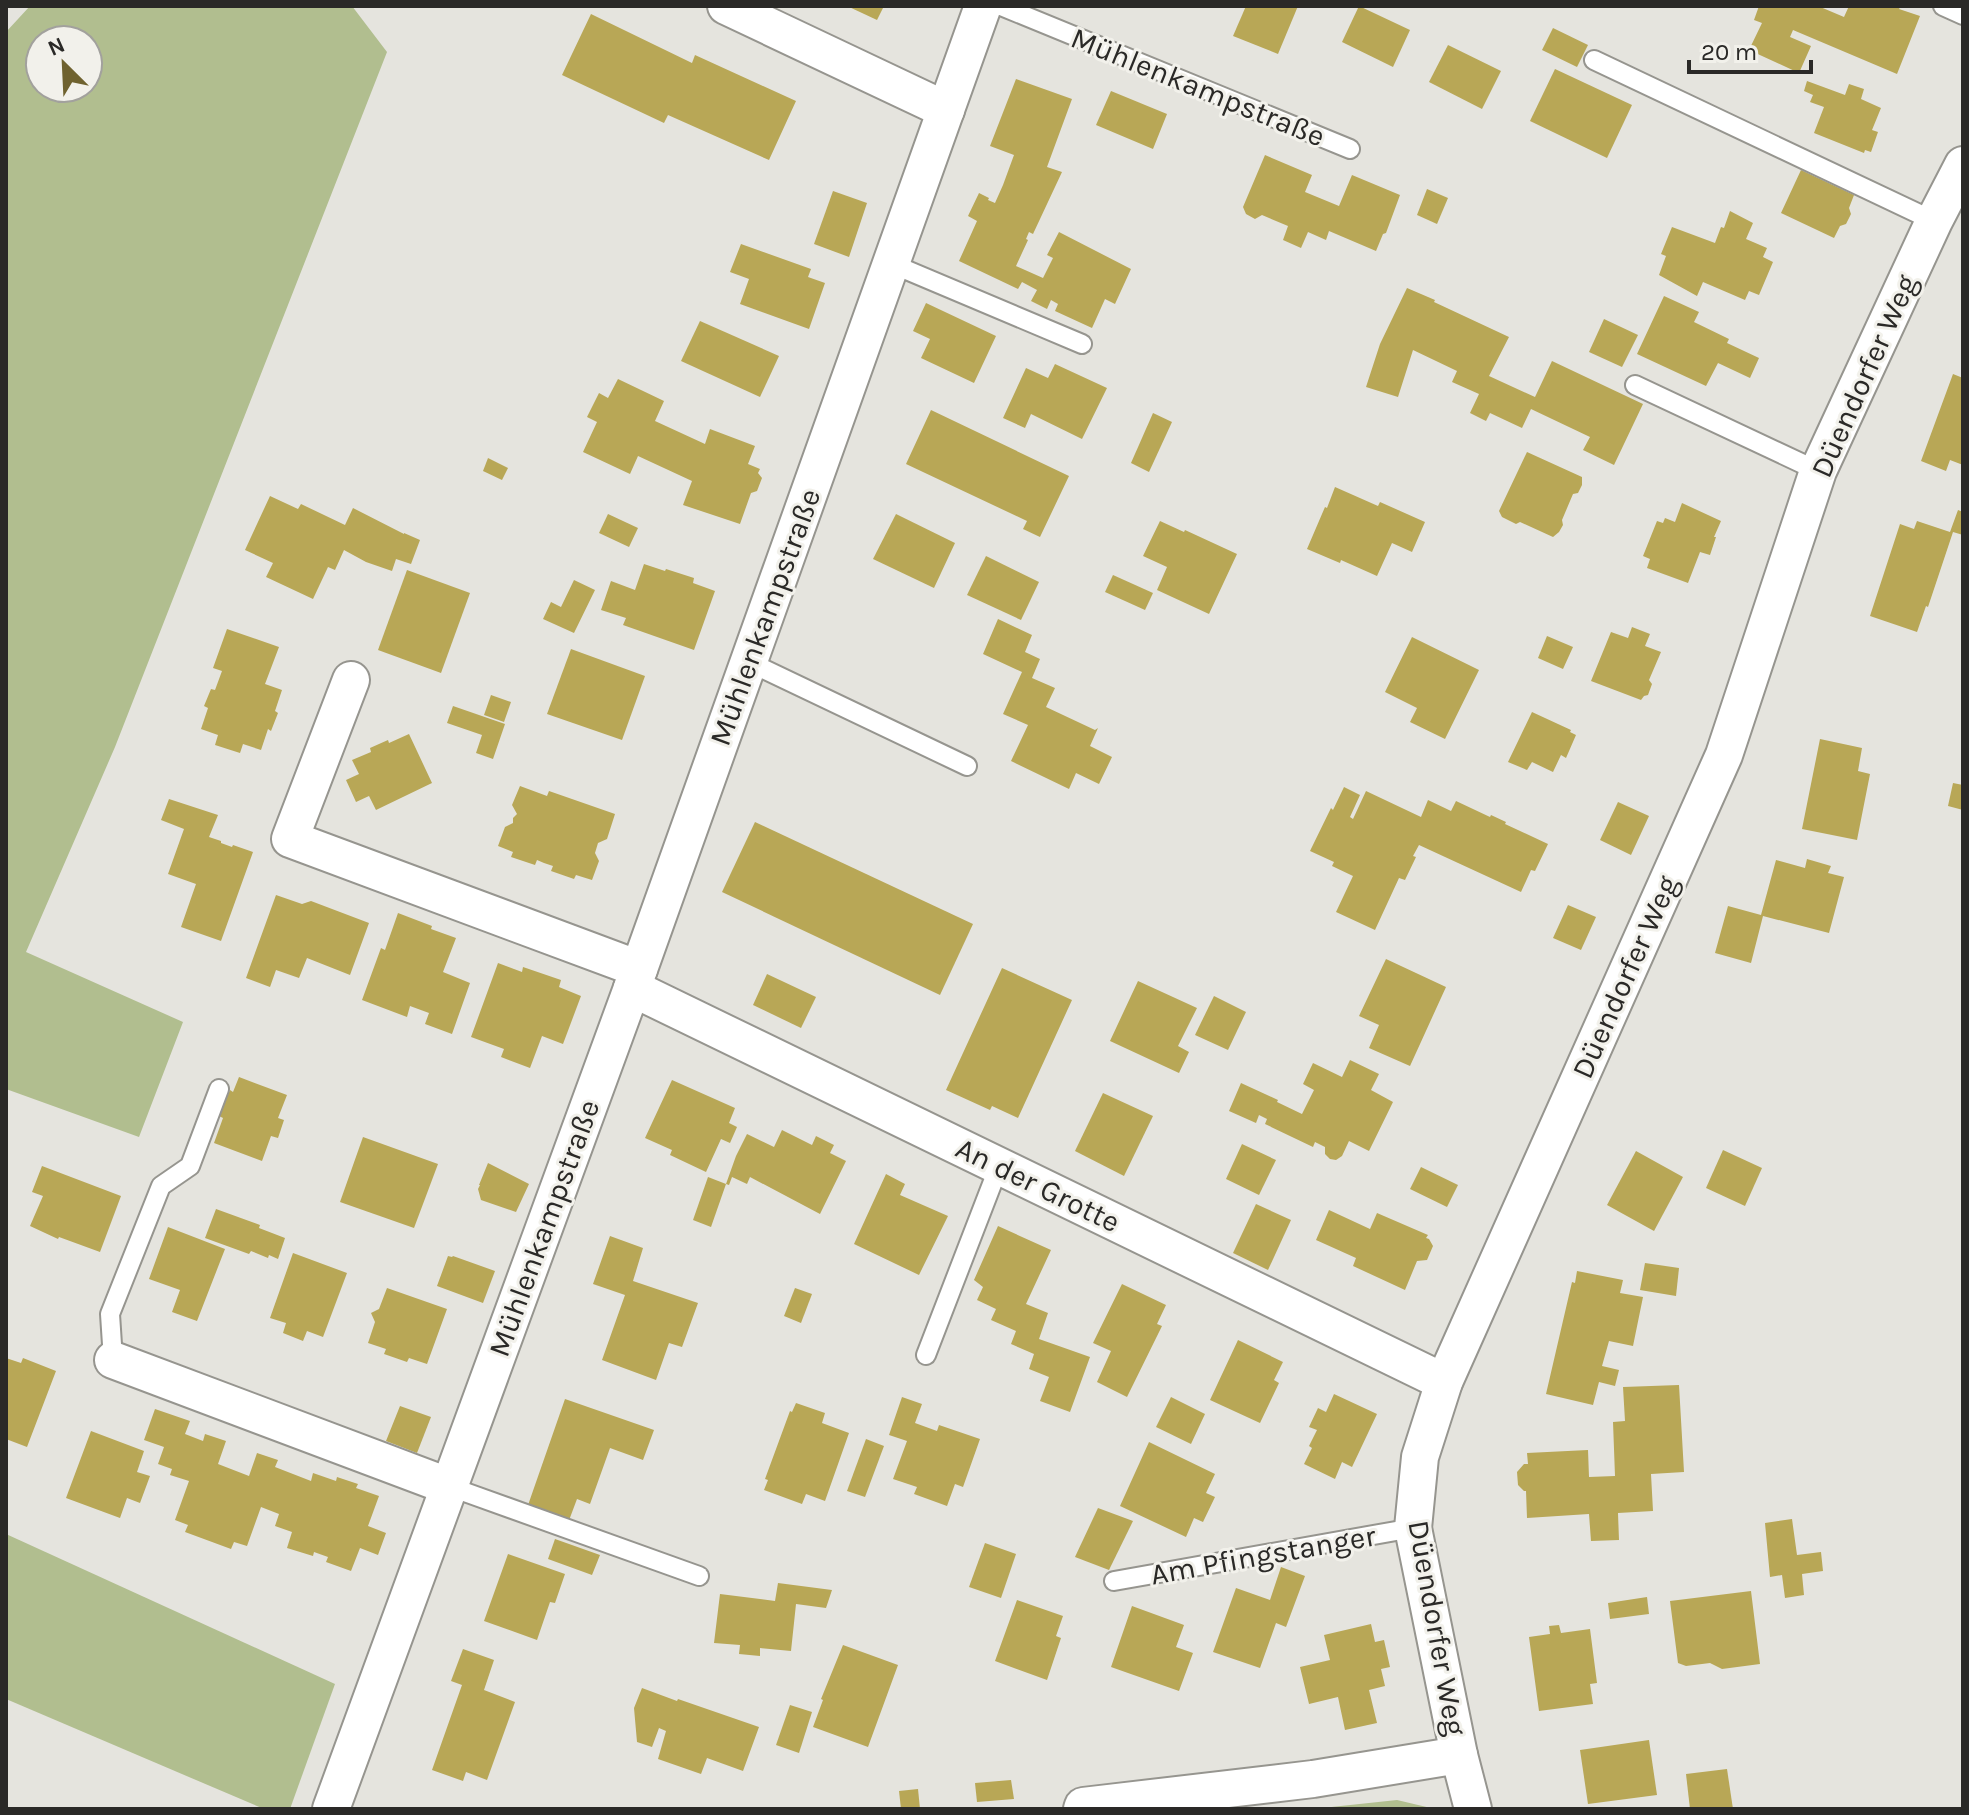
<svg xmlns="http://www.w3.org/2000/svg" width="1969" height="1815" viewBox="0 0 1969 1815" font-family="Karla,sans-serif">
  <rect width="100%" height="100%" fill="#e5e4de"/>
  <g fill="#b1be8f" fill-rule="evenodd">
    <path d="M30,6H352L387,52L115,747L26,952L183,1022L139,1137L6,1089V32ZM40,40H88V88H40Z"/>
    <path d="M6,1534L335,1684L290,1809H264L6,1699Z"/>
    <path d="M1397,1800L1435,1809H1322V1808Z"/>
  </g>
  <g fill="#b8a756">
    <path d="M847,6H884L877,20Z"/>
    <path d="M1246,6H1298L1278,54L1233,36Z"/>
    <path d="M1359,6L1410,30L1393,67L1342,42Z"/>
    <path d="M1759,6L1772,8L1773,6H1818L1844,17L1849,6H1901L1899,9L1920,16L1897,74L1793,30L1790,37L1811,46L1799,73L1749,50L1762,23L1754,20Z"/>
    <path d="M591,14L692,63L695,55L796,101L769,160L668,115L664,123L562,75Z"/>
    <path d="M1553,28L1588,45L1577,67L1542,50Z"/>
    <path d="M1448,45L1501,71L1482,109L1429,82Z"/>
    <path d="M1555,69L1632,105L1607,158L1530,121Z"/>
    <path d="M1016,79L1072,99L1047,167L1062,172L1033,234L1029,232L1026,239L1028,240L1016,266L1043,278L1053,258L1047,255L1059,232L1131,269L1115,304L1105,299L1092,328L1055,311L1058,304L1051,300L1047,309L1031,301L1037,290L1022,282L1018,289L959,261L977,221L968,216L979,193L989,198L988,200L995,203L1003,185L1014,155L990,146Z"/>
    <path d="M1807,81L1845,95L1849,84L1864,89L1861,99L1881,108L1872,130L1878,132L1871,152L1865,150L1864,153L1814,133L1824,107L1810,102L1813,95L1804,91Z"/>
    <path d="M1111,91L1167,114L1153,149L1096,125Z"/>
    <path d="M1265,155L1312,175L1305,192L1339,206L1352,175L1400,195L1386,233L1383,234L1376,251L1329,231L1326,240L1308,232L1301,248L1283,240L1288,226L1262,215L1255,219L1246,214L1243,207Z"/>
    <path d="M1801,170L1854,195L1849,208L1851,214L1846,224L1840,226L1834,238L1781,213Z"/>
    <path d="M1427,189L1448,198L1437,224L1417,215Z"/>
    <path d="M833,191L867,203L849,257L814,244Z"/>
    <path d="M1730,211L1753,223L1746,239L1767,248L1763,257L1773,262L1759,295L1749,291L1745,300L1703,282L1697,296L1659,275L1666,256L1661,254L1672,227L1715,243L1721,227L1724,228Z"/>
    <path d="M741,244L811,269L808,277L825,283L809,329L740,304L749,279L730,272Z"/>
    <path d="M1407,288L1435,300L1434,302L1509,337L1489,376L1535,397L1552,361L1643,404L1614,465L1583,450L1590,437L1531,409L1522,428L1490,413L1486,421L1470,413L1479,394L1452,382L1457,371L1413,350L1398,397L1366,387L1380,344Z"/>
    <path d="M1664,296L1699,312L1694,322L1729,339L1727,343L1759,358L1750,378L1718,363L1706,386L1637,354Z"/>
    <path d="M926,303L996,336L974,383L921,358L930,339L913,331Z"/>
    <path d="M1604,319L1638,335L1622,367L1589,352Z"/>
    <path d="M700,321L779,356L760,397L681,361Z"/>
    <path d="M1055,364L1107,388L1082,439L1031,414L1025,428L1003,418L1026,368L1048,378Z"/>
    <path d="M1953,374L1963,378V465L1950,460L1946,471L1921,461Z"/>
    <path d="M618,379L664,401L655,421L705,444L710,429L755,446L748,464L760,469L758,473L762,478L757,491L751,493L740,524L683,505L692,481L638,456L630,474L583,452L597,422L587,417L599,393L608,398Z"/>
    <path d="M931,410L1069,476L1040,537L1023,529L1027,521L906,464Z"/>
    <path d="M1153,413L1172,422L1149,472L1131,463Z"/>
    <path d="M1527,452L1582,477V485L1578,493L1573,494L1562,520L1563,525L1559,532L1553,537L1520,522L1516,524L1502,517L1499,511Z"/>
    <path d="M488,458L508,468L502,480L483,471Z"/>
    <path d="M1335,487L1378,506L1380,502L1425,522L1412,552L1392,543L1377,576L1341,560L1340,563L1307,549L1325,507L1327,508Z"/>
    <path d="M270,496L298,509L301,504L345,525L353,508L404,534V533L420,540L411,564L396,559L392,571L366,562L344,550L335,570L328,567L313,599L266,577L273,563L245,550Z"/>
    <path d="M1682,503L1721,521L1714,537H1716L1710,555L1700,552L1688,583L1647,568L1650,559L1643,556L1657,521L1663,523L1665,518L1675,522Z"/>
    <path d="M1958,510L1963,512V535L1953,532L1928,607L1926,606L1917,632L1870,616L1900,524L1914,529L1917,521L1950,532Z"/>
    <path d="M608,514L638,528L629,547L599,533Z"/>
    <path d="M896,514L955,543L934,588L873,559Z"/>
    <path d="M1160,521L1184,532L1185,530L1237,554L1209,614L1157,590L1167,567L1143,556Z"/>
    <path d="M986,556L1039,582L1021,620L967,595Z"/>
    <path d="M644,564L665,571L666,569L694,578L693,583L715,591L694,650L623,625L626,618L601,610L611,581L635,590Z"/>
    <path d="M407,570L470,593L441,673L378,650Z"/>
    <path d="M1113,575L1153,593L1145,610L1105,592Z"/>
    <path d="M574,580L595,590L574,633L543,619L551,602L561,607Z"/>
    <path d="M998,619L1032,635L1025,652L1040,659L1032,678L1055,688L1046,707L1095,730L1098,728L1090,746L1112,757L1099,784L1076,773L1069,789L1011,761L1028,725L1003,714L1022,672L983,654Z"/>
    <path d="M1632,627L1650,634L1645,646L1661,652L1649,680L1652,684L1648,695L1644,696L1641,700L1591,681L1611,632L1628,638Z"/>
    <path d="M227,629L279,647L265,684L282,690L275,711L278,713L271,731L268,729L261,750L243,744L240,753L215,745L218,735L201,729L208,708L204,706L211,689L215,690L222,671L213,668Z"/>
    <path d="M1547,636L1573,647L1563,669L1538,658Z"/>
    <path d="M1412,637L1479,670L1445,739L1410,722L1417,708L1385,692Z"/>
    <path d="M571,649L645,676L622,740L547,714Z"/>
    <path d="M491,695L511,702L504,722L484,715Z"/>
    <path d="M453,706L505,724L493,759L476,753L482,735L447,723Z"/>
    <path d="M1532,712L1571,730L1570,732L1576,735L1566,758L1561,755L1553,772L1532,762L1527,770L1508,762Z"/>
    <path d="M409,734L432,783L376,810L369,796L356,802L346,780L359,774L352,760L371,752L370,748L388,740L389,743Z"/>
    <path d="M1820,739L1862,748L1858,771L1870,774L1857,840L1802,829Z"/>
    <path d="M1953,783L1963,785V810L1948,806Z"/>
    <path d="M520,786L547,796L549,791L615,814L607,839L598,843L595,853L599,861L592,880L576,875L574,879L551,871L553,866L544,863L537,860L535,865L511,857L513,852L498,846L505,827L513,823V818L517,814L512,805Z"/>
    <path d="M1344,787L1360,795L1350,817L1353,819L1366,791L1421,817L1428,800L1451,811L1456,801L1490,817L1491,815L1506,822L1505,824L1548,844L1535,871L1531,870L1521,892L1419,845L1413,856L1416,857L1405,880L1399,878L1375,930L1336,912L1353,876L1332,866L1334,862L1310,851L1331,808L1333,810Z"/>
    <path d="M169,799L218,815L209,837L221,841V843L232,847L233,845L253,852L221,941L181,927L196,884L168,874L184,829L161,820Z"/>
    <path d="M1618,802L1649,816L1631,855L1600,840Z"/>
    <path d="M755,822L973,924L940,995L722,892Z"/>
    <path d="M1807,859L1831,866L1828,873L1844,877L1829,933L1763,916L1751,963L1715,953L1728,906L1761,915L1776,860L1805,868Z"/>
    <path d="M276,895L302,904L311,901L369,923L350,975L307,958L299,978L276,970L270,987L246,978Z"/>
    <path d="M1568,905L1596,917L1581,950L1553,938Z"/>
    <path d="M398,913L432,926L431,929L456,938L443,972L470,983L452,1034L425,1024L429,1013L410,1006L407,1017L362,1000L381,948L385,950Z"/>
    <path d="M1386,959L1446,987L1410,1066L1369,1048L1379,1025L1359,1016Z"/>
    <path d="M498,963L522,972L523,967L561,980L559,987L581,996L563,1044L542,1036L530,1068L501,1057L504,1049L471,1037Z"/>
    <path d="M1002,968L1072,1000L1018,1118L992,1106L990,1110L946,1090Z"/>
    <path d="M767,974L816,997L801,1028L753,1005Z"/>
    <path d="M1138,981L1197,1008L1178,1046L1189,1052L1179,1073L1110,1041Z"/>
    <path d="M1214,996L1246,1012L1228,1050L1195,1035Z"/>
    <path d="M1350,1060L1379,1074L1371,1090L1393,1102L1369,1151L1349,1141L1342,1156L1336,1160L1330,1159L1325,1154V1147L1315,1142L1313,1147L1265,1124L1267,1119L1259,1115L1256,1123L1229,1111L1241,1083L1278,1100L1277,1102L1302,1114L1314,1090L1303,1084L1313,1063L1342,1077Z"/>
    <path d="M239,1077L287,1095L278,1118L284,1120L278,1138L271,1136L262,1161L214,1143L223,1118L219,1116L230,1090L233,1092Z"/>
    <path d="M672,1080L735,1108L729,1123L737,1127L730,1143L721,1139L706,1172L670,1155L672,1150L645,1138Z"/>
    <path d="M1103,1093L1153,1116L1124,1176L1075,1151Z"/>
    <path d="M782,1130L812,1145L816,1136L834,1145L830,1153L846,1161L820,1214L750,1177L747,1184L732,1177L729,1185L726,1184L736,1156L747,1134L774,1147Z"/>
    <path d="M363,1137L438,1164L414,1228L340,1202Z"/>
    <path d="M1242,1144L1276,1160L1259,1195L1226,1179Z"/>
    <path d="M1723,1150L1762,1168L1745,1206L1706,1188Z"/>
    <path d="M1636,1151L1683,1177L1654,1231L1607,1205Z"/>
    <path d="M488,1163L529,1184L516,1212L481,1200L478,1189L480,1185H479Z"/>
    <path d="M42,1166L121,1196L100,1252L59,1237L58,1239L30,1226L43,1196L32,1192Z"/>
    <path d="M1421,1167L1458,1185L1447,1207L1410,1189Z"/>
    <path d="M886,1174L905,1184L900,1195L948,1216L919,1275L854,1244Z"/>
    <path d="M708,1177L726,1184L711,1227L693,1220Z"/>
    <path d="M1256,1204L1291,1220L1268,1270L1233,1253Z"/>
    <path d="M216,1209L260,1225L259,1228L285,1238L278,1259L269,1255L268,1258L251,1251L249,1254L205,1238Z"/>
    <path d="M1329,1210L1370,1229L1377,1213L1428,1235L1426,1238L1429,1239L1433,1246L1427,1260L1417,1261L1405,1290L1353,1266L1356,1258L1316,1240Z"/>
    <path d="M998,1226L1051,1250L1026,1304L1048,1313L1039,1339L1090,1357L1070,1412L1040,1401L1049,1377L1029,1369L1034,1354L1011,1344L1016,1331L991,1320L996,1309L977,1300L983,1287L974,1280Z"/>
    <path d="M168,1227L225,1249L197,1321L172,1312L180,1290L149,1279Z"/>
    <path d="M610,1236L643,1248L633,1281L698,1303L682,1347L669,1343L656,1380L602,1360L625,1295L593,1284Z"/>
    <path d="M293,1253L347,1273L323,1337L307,1331L303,1341L283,1333L286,1323L270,1318Z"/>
    <path d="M448,1256L452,1257L453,1256L495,1271L483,1303L437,1286Z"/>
    <path d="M1645,1263L1679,1268L1676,1296L1640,1290Z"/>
    <path d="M1577,1271L1623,1280L1620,1293L1643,1297L1633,1346L1609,1341L1602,1366L1619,1370L1615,1386L1599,1382L1593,1405L1546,1394L1572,1282L1575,1283Z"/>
    <path d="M1122,1284L1166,1305L1157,1324L1162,1326L1127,1397L1097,1382L1111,1351L1093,1343Z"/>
    <path d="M387,1288L447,1309L427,1364L409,1358L407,1362L384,1354L386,1349L368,1343L375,1322L371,1313L379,1309Z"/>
    <path d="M795,1288L812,1294L801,1323L784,1316Z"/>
    <path d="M1238,1340L1283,1362L1274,1380L1279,1383L1260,1423L1210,1400Z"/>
    <path d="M6,1358L21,1363L23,1358L56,1371L27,1447L6,1439Z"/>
    <path d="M1679,1385L1684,1472L1651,1474L1653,1511L1618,1513L1619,1540L1591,1541L1589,1514L1527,1518L1526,1491H1524L1518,1485L1517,1472L1524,1464H1528L1527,1453L1588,1450L1589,1477L1615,1476L1613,1422L1625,1421L1623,1387Z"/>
    <path d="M1334,1394L1377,1414L1352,1467L1342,1462L1335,1479L1304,1464L1312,1448L1309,1446L1317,1430L1309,1427L1318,1408L1326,1412Z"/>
    <path d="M902,1397L922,1404L915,1423L937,1431L939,1425L980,1439L963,1487L955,1484L947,1506L914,1494L917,1487L893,1479L907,1441L889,1435Z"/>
    <path d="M1171,1397L1205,1414L1191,1444L1156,1427Z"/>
    <path d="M565,1399L654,1430L643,1460L610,1448L590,1504L577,1499L568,1523L527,1508Z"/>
    <path d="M796,1403L825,1413L822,1423L849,1433L825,1501L806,1494L802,1504L764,1490L768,1480L765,1479L790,1411L792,1412Z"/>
    <path d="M400,1406L431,1417L417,1453L386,1441Z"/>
    <path d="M155,1409L190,1421L185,1434L203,1441L205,1434L226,1441L218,1464L249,1476L257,1453L278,1460L275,1467L311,1481L313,1473L336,1481L337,1477L358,1484L356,1488L379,1496L368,1526L386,1533L378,1555L360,1548L351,1571L326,1562L328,1557L314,1552L313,1556L287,1548L292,1532L275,1526L279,1514L261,1507L247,1546L234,1542L231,1549L185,1532L188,1525L175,1520L189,1481L170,1475L172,1469L158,1464L164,1447L144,1440Z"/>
    <path d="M91,1431L144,1451L137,1472L150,1476L140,1503L127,1498L120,1518L66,1498Z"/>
    <path d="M866,1439L884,1446L865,1497L847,1491Z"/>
    <path d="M1149,1442L1215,1474L1206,1493L1215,1497L1203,1522L1194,1518L1186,1537L1120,1506Z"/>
    <path d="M1098,1508L1133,1521L1109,1570L1075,1557Z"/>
    <path d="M1792,1519L1797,1555L1821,1552L1823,1571L1802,1574L1804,1595L1785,1598L1782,1575L1770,1577L1765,1523Z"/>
    <path d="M555,1539L600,1555L592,1575L548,1559Z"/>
    <path d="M985,1543L1016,1554L1001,1598L969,1587Z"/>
    <path d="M508,1554L565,1574L555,1603L550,1602L537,1640L484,1621Z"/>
    <path d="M1281,1567L1305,1576L1286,1627L1276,1623L1260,1668L1213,1652L1236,1588L1270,1600Z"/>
    <path d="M778,1583L832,1590L826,1608L796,1604L791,1651L760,1648V1656L739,1654L740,1645L714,1643L720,1594L775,1601Z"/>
    <path d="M1751,1591L1760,1664L1722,1669L1710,1663L1686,1666L1678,1663L1670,1601Z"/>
    <path d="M1647,1597L1649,1614L1610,1619L1608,1603Z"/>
    <path d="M1017,1600L1063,1616L1056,1636L1061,1638L1047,1680L995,1661Z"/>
    <path d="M1132,1606L1184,1625L1176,1647L1193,1653L1179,1691L1111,1667Z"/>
    <path d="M1371,1624L1375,1642L1384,1640L1390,1667L1381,1669L1385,1686L1369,1690L1377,1723L1345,1730L1338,1697L1309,1704L1300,1667L1330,1660L1324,1635Z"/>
    <path d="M1559,1625L1561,1633L1590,1629L1597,1683L1590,1684L1593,1704L1539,1711L1529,1637L1550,1634L1549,1626Z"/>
    <path d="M843,1645L898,1665L868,1747L813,1727L823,1700L821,1699Z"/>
    <path d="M463,1649L494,1660L484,1690L515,1702L487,1780L466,1772L463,1781L432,1770L462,1685L451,1681Z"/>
    <path d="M642,1688L677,1701L678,1699L759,1727L743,1771L707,1758L701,1774L658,1759L666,1731L659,1728L652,1747L637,1742L634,1708Z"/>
    <path d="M790,1705L812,1712L799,1753L776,1745Z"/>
    <path d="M1649,1740L1657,1795L1588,1804L1580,1750Z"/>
    <path d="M1727,1769L1733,1809H1690L1686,1774Z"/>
    <path d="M1011,1780L1014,1799L977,1802L975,1783Z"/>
    <path d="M918,1789L920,1809H901L899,1791Z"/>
  </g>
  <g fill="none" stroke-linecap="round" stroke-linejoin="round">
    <g stroke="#96958f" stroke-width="22">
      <g id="lane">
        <path d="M1001,6L1350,149"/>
        <path d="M1943,6L1963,15"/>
        <path d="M1594,60L1934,221"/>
        <path d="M890,263L1082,344"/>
        <path d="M1635,385L1818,471"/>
        <path d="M749,662L967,766"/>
        <path d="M926,1355L999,1166"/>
        <path d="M113,1360L110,1314L161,1186L190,1166L219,1089"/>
        <path d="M448,1486L699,1576"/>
        <path d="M1114,1581L1413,1528"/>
      </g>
    </g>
    <g stroke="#96958f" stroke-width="40">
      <g id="street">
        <path d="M726,6L946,110"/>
        <path d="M351,680L290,839L639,969"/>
        <path d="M632,988L1444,1382"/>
        <path d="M113,1360L448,1486"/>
        <path d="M331,1809L639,969L983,6"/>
        <path d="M1082,1809L1083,1806L1313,1779L1459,1755"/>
        <path d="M1473,1809L1459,1755L1413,1528L1420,1457L1444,1382L1724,755L1818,471L1934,221L1963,165"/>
      </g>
    </g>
    <use href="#lane" stroke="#fff" stroke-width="18"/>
    <use href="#street" stroke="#fff" stroke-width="36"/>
  </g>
  <g text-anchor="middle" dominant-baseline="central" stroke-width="6" stroke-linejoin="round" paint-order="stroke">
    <g font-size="30" fill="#2a2927" stroke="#f2f1eb">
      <text transform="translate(1198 87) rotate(22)">Mühlenkampstraße</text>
      <text transform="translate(1864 376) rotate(-66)">Düendorfer Weg</text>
      <text transform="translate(765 617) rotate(-70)">Mühlenkampstraße</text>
      <text transform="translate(1625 977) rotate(-66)">Düendorfer Weg</text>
      <text transform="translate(1038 1185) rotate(26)">An der Grotte</text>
      <text transform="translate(544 1228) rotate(-70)">Mühlenkampstraße</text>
      <text transform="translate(1263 1555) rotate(-10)">Am Pfingstanger</text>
      <text transform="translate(1437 1628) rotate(80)">Düendorfer Weg</text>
    </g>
  </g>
  <rect width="1969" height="1815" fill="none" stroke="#2a2927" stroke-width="16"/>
  <g transform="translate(64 64) rotate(336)"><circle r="38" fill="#f2f1eb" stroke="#a2a19d" stroke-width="2"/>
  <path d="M0-6L14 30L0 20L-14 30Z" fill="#6f622f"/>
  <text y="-12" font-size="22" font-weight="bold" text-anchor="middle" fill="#2a2927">N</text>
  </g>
  <path d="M1689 60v12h122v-12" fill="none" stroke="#2a2927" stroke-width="4"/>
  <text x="1701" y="60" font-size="24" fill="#2a2927" stroke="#f2f1eb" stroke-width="6" paint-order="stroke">20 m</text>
</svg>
